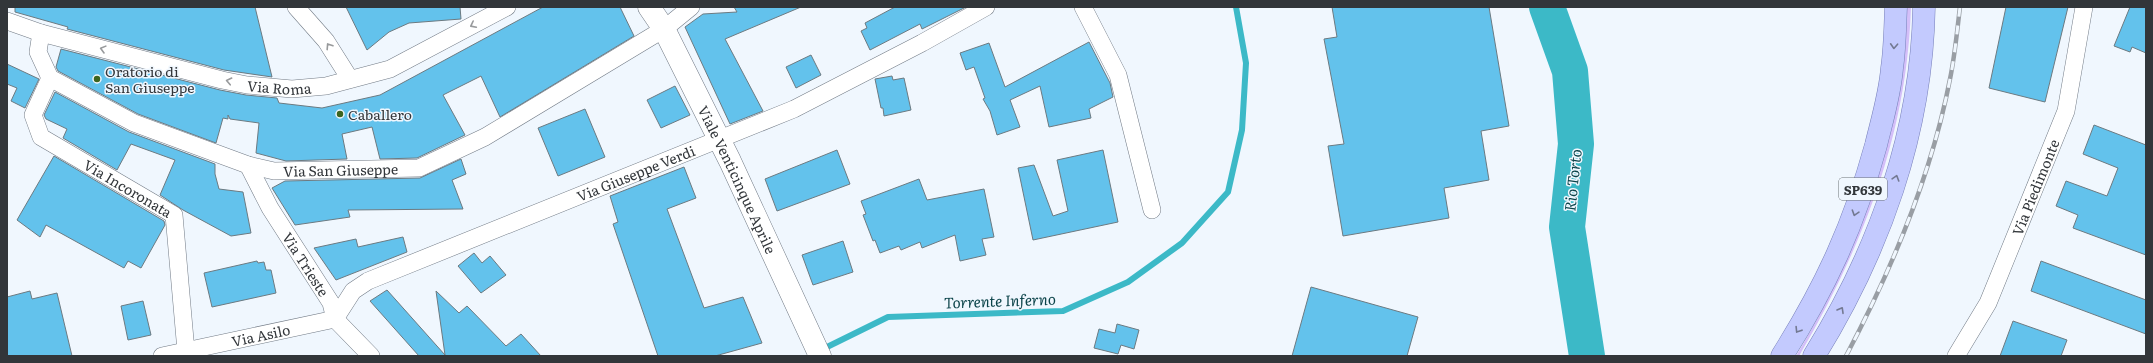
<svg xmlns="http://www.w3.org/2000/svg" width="2153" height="363" viewBox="0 0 2153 363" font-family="Literata,serif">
  <rect width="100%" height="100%" fill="#f0f7fe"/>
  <path fill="#d4bff9" d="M1907,7H1911C1907,135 1863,246 1799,356H1796C1860,250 1903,131 1907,7Z"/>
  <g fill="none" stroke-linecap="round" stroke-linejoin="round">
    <path stroke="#3cb9c7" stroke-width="6" d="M822,352L825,348L888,317L1063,311L1128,282L1182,243L1228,192L1242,130L1246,63L1236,7"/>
    <path stroke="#3cb9c7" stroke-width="36" d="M1547,7L1570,71L1576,144L1567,227L1587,356"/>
  </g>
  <g fill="#63c2ec" stroke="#6c7a81">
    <path d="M15,7H255L272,77L224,70L67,29L68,27L15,12Z"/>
    <path d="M346,7H460L461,19L409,23L389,32L367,50Z"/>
    <path d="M543,7H620L634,36L500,117L481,76L443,95L465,135L417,158L380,159L372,127L342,134L347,159L286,161L256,153L259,123L230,119L228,115V119L223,118L216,143L138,114L58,71L56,67L61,49L220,90L246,95L277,98L279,103L322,108L380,95Z"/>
    <path d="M734,7H801L725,39L763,111L730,124L685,27L703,14L737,12Z"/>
    <path d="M895,7H966L922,29L920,24L870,50L861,31L867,28L865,23Z"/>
    <path d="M1332,7H1489L1509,126L1481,131L1489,180L1444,188L1449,218L1343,236L1328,146L1344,144L1324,39L1337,37Z"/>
    <path d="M2006,7H2068L2045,102L1989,88Z"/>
    <path d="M2130,7H2146V53L2132,47L2130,52L2114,46Z"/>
    <path d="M1089,42L1110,83L1113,97L1089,109L1091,118L1049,127L1040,86L1010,100L1020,127L997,135L990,111L983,99L985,98L974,67L966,70L960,53L989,43L1005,87Z"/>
    <path d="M811,55L821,75L796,88L786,67Z"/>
    <path d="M7,64L39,79L25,108L11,101L17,88L7,84Z"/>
    <path d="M892,76L893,80L904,78L911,110L884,116L883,108H881L875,79Z"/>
    <path d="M675,86L690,115L661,128L647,100Z"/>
    <path d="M55,92L129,132L215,164V174L219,189L243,192L251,233L231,236L183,210L160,195L175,160L131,144L117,170L63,138L67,129L46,119L44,115Z"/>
    <path d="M585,109L605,157L558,176L538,128Z"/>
    <path d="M2094,125L2146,145V255L2073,228L2078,215L2056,206L2066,181L2107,196L2118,168L2083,154Z"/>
    <path d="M837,150L850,184L777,211L765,179Z"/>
    <path d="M1103,150L1118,222L1033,240L1018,168L1034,165L1053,216L1068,211L1057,160Z"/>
    <path d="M54,156L164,221L165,225L141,268L128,261L124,268L46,225L40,237L17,220Z"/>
    <path d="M461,159L466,174L452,180L463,209L348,210L350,217L295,225L272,188L285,181L420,178Z"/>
    <path d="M684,167L696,198L667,209L704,308L743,297L762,343L715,356H658L613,224L618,222L610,196Z"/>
    <path d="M919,179L927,200L984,189L994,237L982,239L986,255L960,261L955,235L922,248L920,242L901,250L899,246L880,253L875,240L873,241L863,215L866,214L861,201Z"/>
    <path d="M403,237L407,252L336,280L314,248L356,239L358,247Z"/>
    <path d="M843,241L853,272L813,285L802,255Z"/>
    <path d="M474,253L482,263L490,256L506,275L481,293L458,266Z"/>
    <path d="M257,261L258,263L264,262L266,270H271L276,293L212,307L204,273Z"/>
    <path d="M2041,261L2146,300V334L2031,291Z"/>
    <path d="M1311,287L1418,317L1407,356H1292Z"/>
    <path d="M387,290L445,355L436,291L459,313L467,306L506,346L521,334L541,356H419L370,301Z"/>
    <path d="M30,291L32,299L57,293L72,356H7V297Z"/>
    <path d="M143,301L151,335L128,340L121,306Z"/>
    <path d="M2013,321L2067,340L2061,356H2000Z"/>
    <path d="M1117,324L1139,330L1134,349L1121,345L1118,354L1094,348L1099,329L1115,333Z"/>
  </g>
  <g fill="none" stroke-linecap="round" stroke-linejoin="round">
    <g stroke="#727b86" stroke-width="18">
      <g id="street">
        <path d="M296,7L326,41L350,79"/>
        <path d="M1083,7L1118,75L1152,210"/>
        <path id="s1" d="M7,21L41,33L222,80L247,85L292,89L326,86L390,69L507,7"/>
        <path id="s2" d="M41,33L38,52L50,78L134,123L248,165L274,171L419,168L485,137L664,29L691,7"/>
        <path id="s3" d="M50,78L33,115L41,137L174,215L186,351"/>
        <path id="s4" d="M248,165L270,208L331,303L335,319L371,356"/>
        <path id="s5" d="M335,319L353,291L368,281L794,109L922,43L986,7"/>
        <path id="s6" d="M162,356L335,319"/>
        <path id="s7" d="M1956,356L1988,303L2066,111L2084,7"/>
      </g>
    </g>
    <g stroke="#727b86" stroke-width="23">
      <g id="secondary">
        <path id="s8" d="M649,7L664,29L730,161L820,356"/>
      </g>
    </g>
    <g stroke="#767fb9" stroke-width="23">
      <g id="primary">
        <path d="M1782,356C1826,286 1854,225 1876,145C1882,120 1890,94 1892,68C1895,48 1895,27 1896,7"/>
        <path d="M1814,356C1879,251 1922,132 1924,7"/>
      </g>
    </g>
    <use href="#street" stroke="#fff" stroke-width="17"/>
    <use href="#secondary" stroke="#fff" stroke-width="22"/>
    <use href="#primary" stroke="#c3cafe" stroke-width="22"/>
    <g stroke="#999ea4" stroke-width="4.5">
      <path id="rail" d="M1846,356C1891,271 1932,173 1950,79C1955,55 1957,31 1960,7"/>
    </g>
    <use href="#rail" stroke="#f0f7fe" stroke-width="3" stroke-dasharray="9" stroke-linecap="butt"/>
  </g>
  <defs><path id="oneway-chevron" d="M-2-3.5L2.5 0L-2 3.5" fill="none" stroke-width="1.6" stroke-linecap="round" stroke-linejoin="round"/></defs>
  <g stroke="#989a9c">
    <use href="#oneway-chevron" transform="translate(473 25) rotate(153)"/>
    <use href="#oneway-chevron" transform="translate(329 46) rotate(-123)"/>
    <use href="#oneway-chevron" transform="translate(103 49) rotate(-165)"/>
    <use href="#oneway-chevron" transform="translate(229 81) rotate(-168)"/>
  </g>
  <g stroke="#737992">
    <use href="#oneway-chevron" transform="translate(1894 46) rotate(93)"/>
    <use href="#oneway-chevron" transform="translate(1896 178) rotate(-73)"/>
    <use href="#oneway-chevron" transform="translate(1855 213) rotate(108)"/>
    <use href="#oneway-chevron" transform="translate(1841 310) rotate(-60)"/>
    <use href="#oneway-chevron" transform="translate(1798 330) rotate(122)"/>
  </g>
  <g fill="#3d641f" stroke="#f0f7fe" stroke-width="1.5">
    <circle cx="97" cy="79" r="4"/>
    <circle cx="340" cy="114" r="4"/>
  </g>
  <g text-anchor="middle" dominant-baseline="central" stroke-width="3" stroke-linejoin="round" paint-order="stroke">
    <rect fill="#f0f7fe" stroke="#6b7075" stroke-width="1" x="1839" y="178" width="48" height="22" rx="3"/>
    <g font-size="13" font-weight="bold" fill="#32363a">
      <text x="1863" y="189">SP639</text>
    </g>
    <g font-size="14" fill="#32363a" stroke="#f0f7fe" text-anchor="start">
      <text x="105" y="71">Oratorio di<tspan x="105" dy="16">San Giuseppe</tspan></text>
      <text x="348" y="114">Caballero</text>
    </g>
    <g font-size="14" fill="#32363a" stroke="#f0f7fe">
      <text stroke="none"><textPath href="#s1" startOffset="281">Via Roma</textPath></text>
      <text stroke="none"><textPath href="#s2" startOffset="358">Via San Giuseppe</textPath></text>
      <text stroke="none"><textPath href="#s5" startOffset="340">Via Giuseppe Verdi</textPath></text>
      <text stroke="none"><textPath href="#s8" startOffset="194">Viale Venticinque Aprile</textPath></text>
      <text stroke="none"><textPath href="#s7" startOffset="187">Via Piedimonte</textPath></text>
      <text stroke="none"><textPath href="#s3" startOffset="165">Via Incoronata</textPath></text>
      <text stroke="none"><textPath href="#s4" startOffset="115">Via Trieste</textPath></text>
      <text stroke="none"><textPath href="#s6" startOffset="101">Via Asilo</textPath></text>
    </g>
    <g font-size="15" font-style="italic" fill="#0b4349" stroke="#f0f7fe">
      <text transform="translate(1572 180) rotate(-84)">Rio Torto</text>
      <text transform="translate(1000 300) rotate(-2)">Torrente Inferno</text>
    </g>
  </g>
  <rect width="2153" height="363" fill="none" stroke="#32363a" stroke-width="16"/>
</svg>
